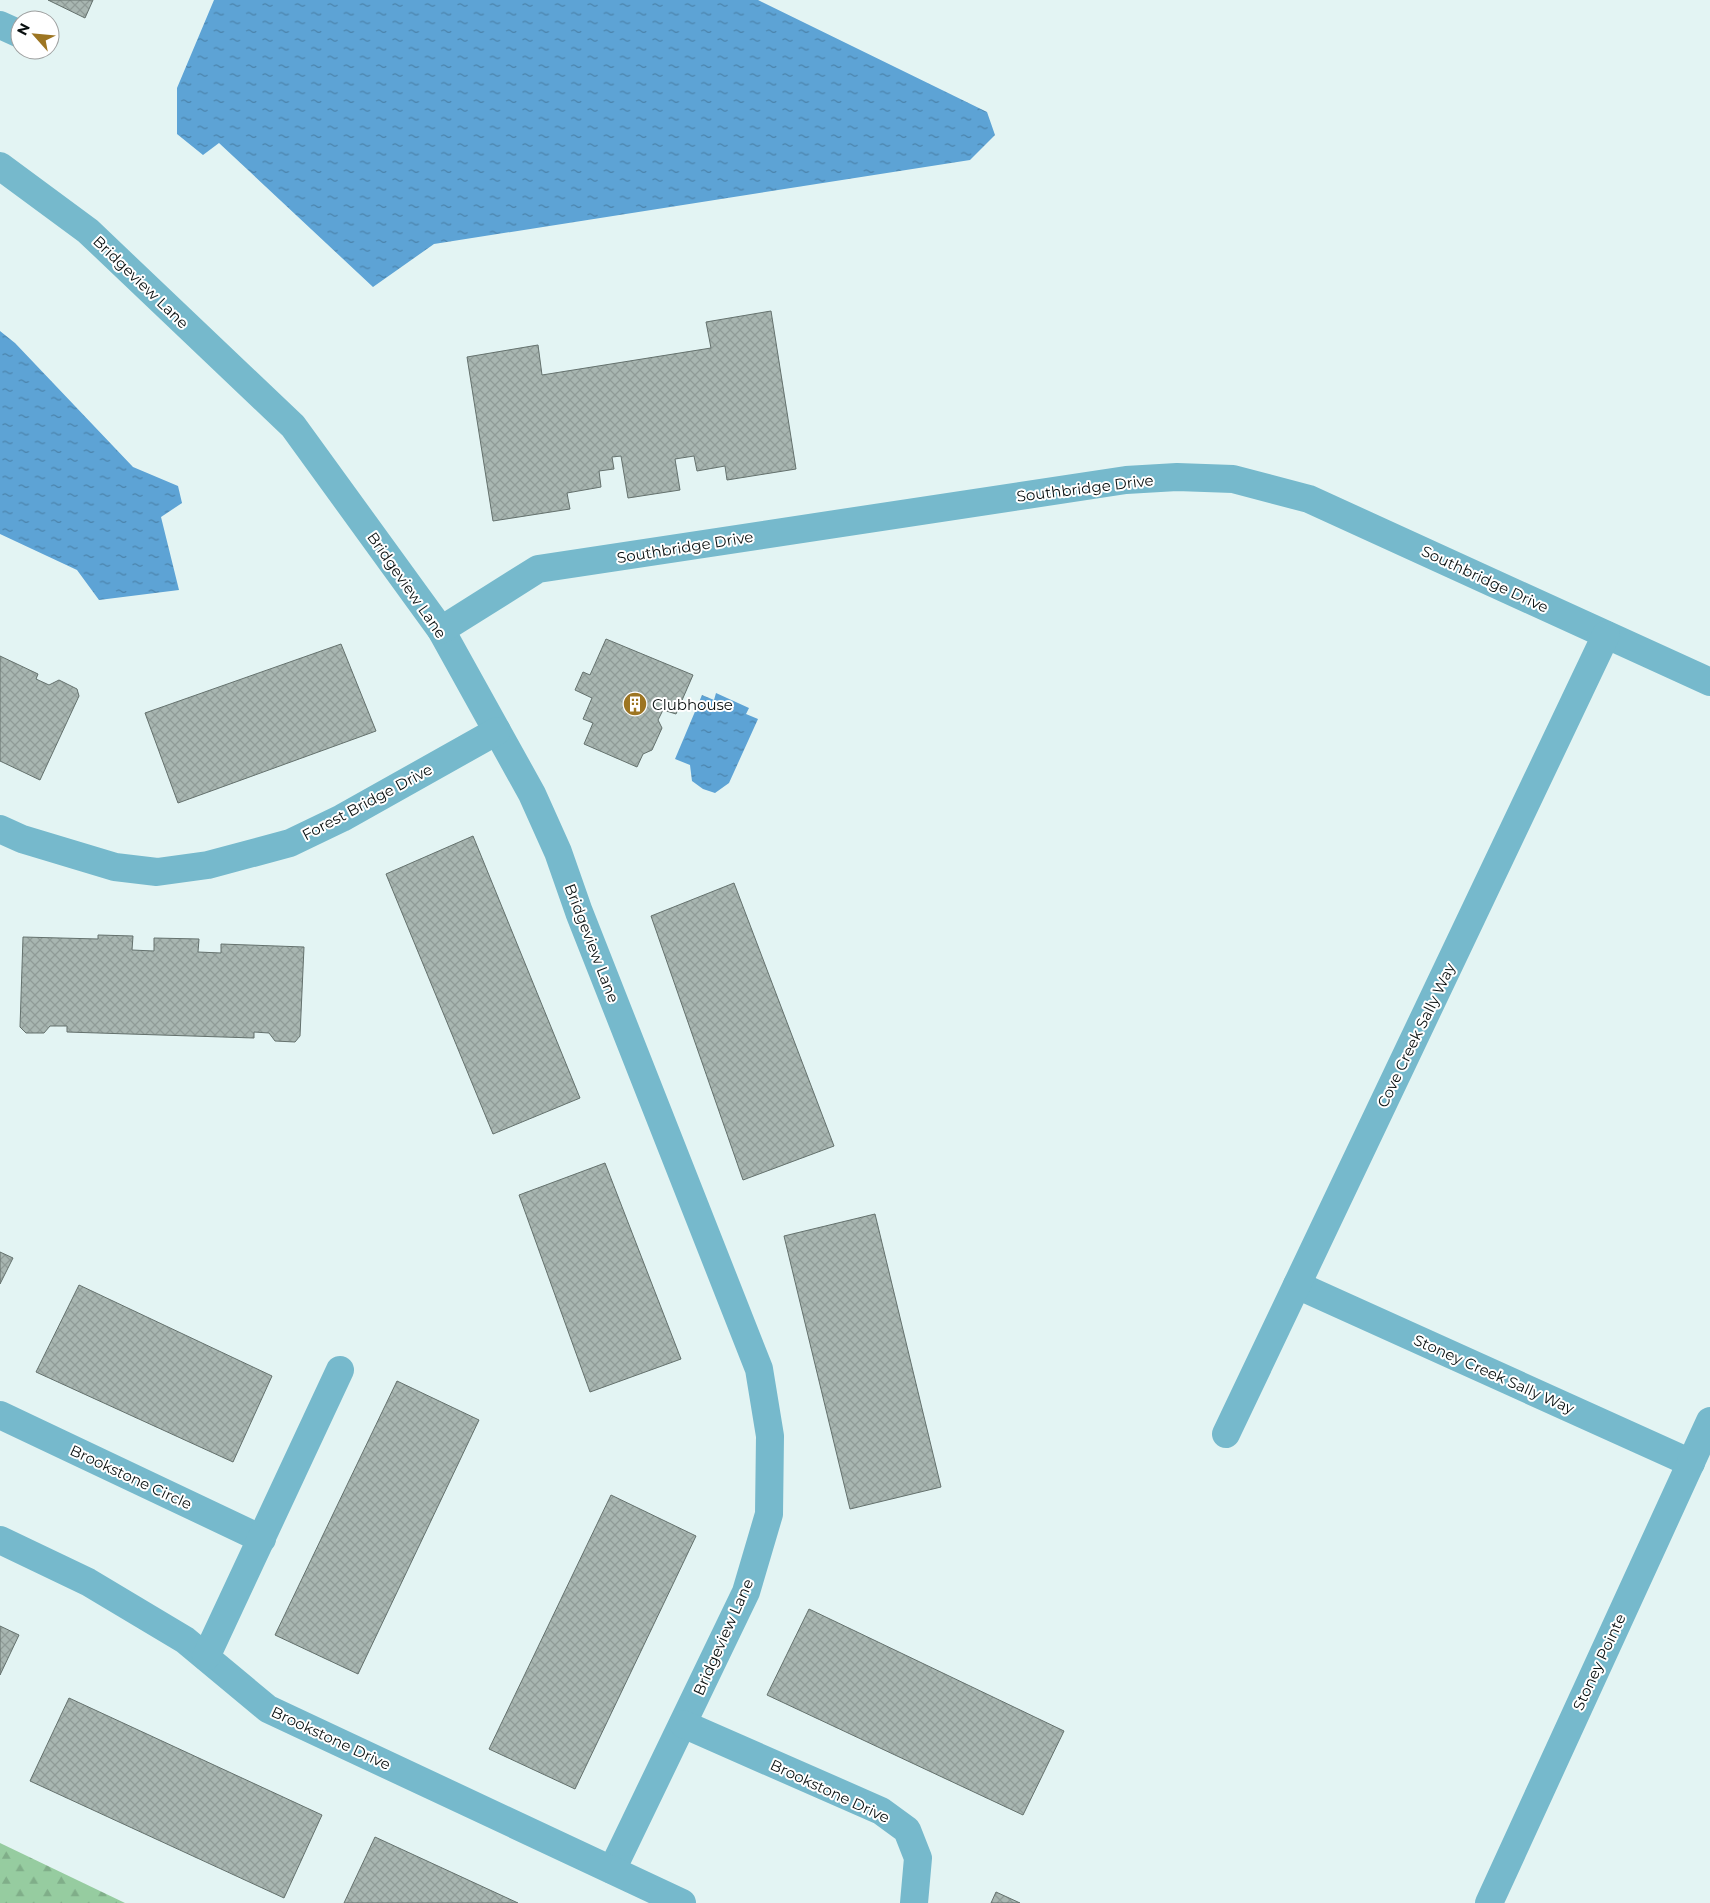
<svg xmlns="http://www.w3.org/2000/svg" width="1710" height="1903" viewBox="0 0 1710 1903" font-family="Montserrat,sans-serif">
  <defs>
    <pattern id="forest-firs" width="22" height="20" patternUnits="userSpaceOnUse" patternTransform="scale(1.25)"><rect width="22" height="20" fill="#96cca0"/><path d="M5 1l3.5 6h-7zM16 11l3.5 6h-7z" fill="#80ae89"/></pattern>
    <pattern id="water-ripples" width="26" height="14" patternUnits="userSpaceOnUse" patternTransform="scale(1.25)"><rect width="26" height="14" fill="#5da3d5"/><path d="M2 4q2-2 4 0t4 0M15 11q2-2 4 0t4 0" fill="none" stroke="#4b83ab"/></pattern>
    <pattern id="building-cross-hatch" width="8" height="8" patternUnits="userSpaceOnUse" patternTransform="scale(1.25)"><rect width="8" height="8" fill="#a8b6b1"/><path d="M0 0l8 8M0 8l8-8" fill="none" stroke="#8f9b97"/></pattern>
  </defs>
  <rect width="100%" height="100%" fill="#e3f4f3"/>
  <path fill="url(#forest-firs)" d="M0,1843L125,1903H0Z"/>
  <g fill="url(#water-ripples)">
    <path d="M214,0H758L987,112L995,135L970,160L434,244L373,287L219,143L203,155L177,134V88Z"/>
    <path d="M0,331L15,343L133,467L178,486L182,503L161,517L179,590L99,600L77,570L0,534Z"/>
    <path d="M716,693L749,708L746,714L758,719L729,783L715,793L703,789L692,781L690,765L675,759L702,695L714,700Z"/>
  </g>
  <g fill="url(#building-cross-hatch)" stroke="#64716d">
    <path d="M48,0H93L85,18Z"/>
    <path d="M771,311L796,469L727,480L725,466L697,471L694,456L675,459L680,490L628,498L621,456L612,457L614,469L599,471L601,487L567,493L570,509L493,521L467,357L538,345L542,375L711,348L706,322Z"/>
    <path d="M606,639L693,675L676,714L663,710L658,720L662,728L652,750L643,754L637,767L584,744L593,723L583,719L592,698L575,690L583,672L590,675Z"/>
    <path d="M341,644L376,731L178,803L145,713Z"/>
    <path d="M0,656L38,674L36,679L49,685L59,680L77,689L79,696L40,780L0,761Z"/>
    <path d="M473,836L580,1098L493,1134L386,874Z"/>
    <path d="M734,883L834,1146L743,1180L651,916Z"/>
    <path d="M98,935L133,936L132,950L154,951V938L199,939L198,952L221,953V944L304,947L300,1036L295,1042L275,1041L269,1033L254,1032V1038L67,1032V1026H50L44,1033H26L20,1027L23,937L98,939Z"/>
    <path d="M605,1163L681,1359L590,1392L519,1195Z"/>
    <path d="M875,1214L941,1487L850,1509L784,1236Z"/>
    <path d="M0,1252L13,1258L0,1284Z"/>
    <path d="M79,1285L272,1376L233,1462L36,1372Z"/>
    <path d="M397,1381L479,1420L358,1674L275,1635Z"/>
    <path d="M611,1495L696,1536L575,1789L489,1749Z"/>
    <path d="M809,1609L1064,1731L1023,1815L767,1695Z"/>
    <path d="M0,1626L19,1635L0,1675Z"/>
    <path d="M69,1698L322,1815L284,1898L30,1781Z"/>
    <path d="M375,1837L518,1903H344Z"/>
    <path d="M996,1892L1020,1903H991Z"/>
  </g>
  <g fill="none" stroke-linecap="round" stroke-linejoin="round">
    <g stroke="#76b9cc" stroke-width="28">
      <path d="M0,25L20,34"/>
      <path d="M0,166L88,231L293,426L441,630L532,794L558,852L579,912L759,1369L770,1436L769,1514L746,1592L612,1870"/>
      <path d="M441,630L538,569L1126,480L1177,477L1233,479L1309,499L1710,682"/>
      <path d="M0,829L22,839L115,867L157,872L208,865L290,843L342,818L497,731"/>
      <path d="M1297,1285L1691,1463"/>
      <path d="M0,1415L262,1539"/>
      <path d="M1226,1434L1606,635"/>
      <path d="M0,1540L88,1582L185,1640L268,1709L682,1903"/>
      <path d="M206,1657L340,1370"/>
      <path d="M683,1724L881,1811L907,1830L918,1858L914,1903"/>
      <path d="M1489,1903L1710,1421"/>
    </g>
  </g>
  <defs>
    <g id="building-disc" transform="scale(1.25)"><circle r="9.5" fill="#9d7522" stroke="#fff"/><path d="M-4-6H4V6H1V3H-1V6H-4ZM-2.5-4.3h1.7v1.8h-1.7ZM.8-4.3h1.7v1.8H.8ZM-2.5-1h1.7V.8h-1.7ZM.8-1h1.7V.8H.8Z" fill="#fff"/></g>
  </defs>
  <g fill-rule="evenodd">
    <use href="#building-disc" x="635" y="704"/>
  </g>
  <g text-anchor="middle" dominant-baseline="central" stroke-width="4" stroke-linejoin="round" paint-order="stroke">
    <g font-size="15" fill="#090f0f" stroke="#fff">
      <text transform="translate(141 282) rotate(44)">Bridgeview Lane</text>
      <text transform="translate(1085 488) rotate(-7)">Southbridge Drive</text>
      <text transform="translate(685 547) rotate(-9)">Southbridge Drive</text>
      <text transform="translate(1485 579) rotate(25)">Southbridge Drive</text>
      <text transform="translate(407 585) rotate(55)">Bridgeview Lane</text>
      <text transform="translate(367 802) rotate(-28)">Forest Bridge Drive</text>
      <text transform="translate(592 943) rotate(69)">Bridgeview Lane</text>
      <text transform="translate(1416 1035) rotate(-64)">Cove Creek Sally Way</text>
      <text transform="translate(1494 1374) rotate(24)">Stoney Creek Sally Way</text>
      <text transform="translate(131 1477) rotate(25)">Brookstone Circle</text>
      <text transform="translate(723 1637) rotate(-66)">Bridgeview Lane</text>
      <text transform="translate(1599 1662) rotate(-65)">Stoney Pointe</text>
      <text transform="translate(331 1738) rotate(25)">Brookstone Drive</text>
      <text transform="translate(830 1791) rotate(25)">Brookstone Drive</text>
    </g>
    <g font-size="15" fill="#090f0f" stroke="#fff" text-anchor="start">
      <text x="652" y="704">Clubhouse</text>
    </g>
  </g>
  <g transform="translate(35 35) rotate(297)"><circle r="24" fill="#ffffff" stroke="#9d9f9f"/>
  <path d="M0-4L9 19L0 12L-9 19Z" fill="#9d7522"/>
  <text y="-8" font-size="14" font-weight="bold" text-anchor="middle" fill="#090f0f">N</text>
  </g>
</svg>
